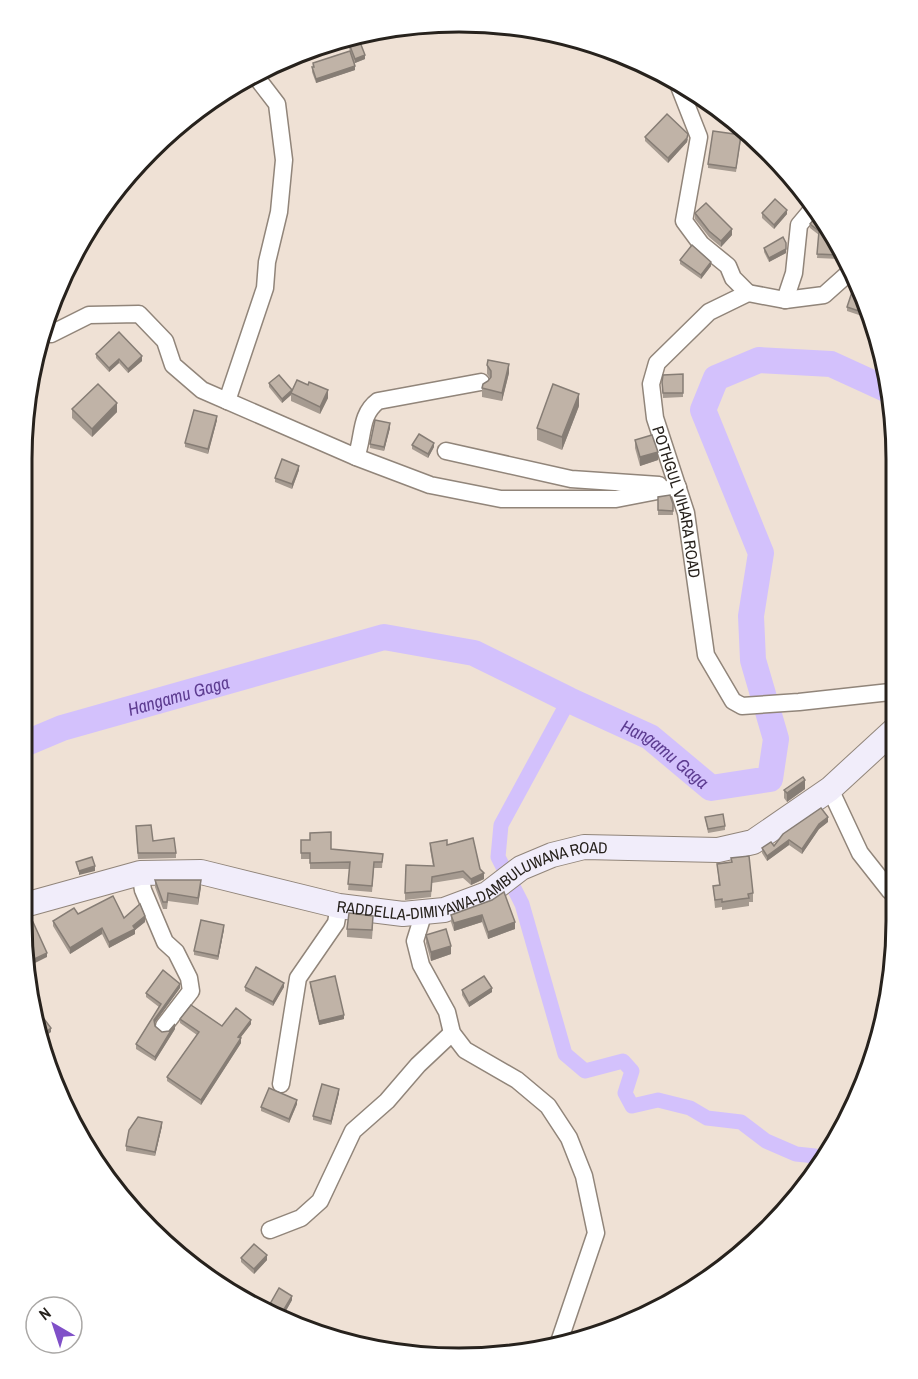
<svg xmlns="http://www.w3.org/2000/svg" width="918" height="1379" viewBox="0 0 918 1379" font-family="'Archivo Narrow',sans-serif">
  <rect width="100%" height="100%" fill="#efe1d5"/>
  <g fill="none" stroke-linecap="round" stroke-linejoin="round">
    <path stroke="#d3c1fc" stroke-width="15" d="M569,700L501,825L498,857L522,904L565,1054L585,1071L623,1061L632,1071L625,1093L632,1106L658,1100L690,1108L707,1118L741,1122L766,1141L796,1154L815,1156L819,1159"/>
    <path stroke="#d3c1fc" stroke-width="26" id="s1" d="M24,744L62,728L384,637L474,653L569,700L650,737L711,788L770,779L776,739L753,660L751,616L761,553L703,410L716,378L759,360L831,364L890,391"/>
    <g stroke="#91857a" stroke-width="19">
      <g id="street">
        <path d="M677,81L699,137L684,221L701,244L728,266L733,278L748,293"/>
        <path id="s2" d="M852,270L824,295L785,300L748,293L709,312L657,363L651,384L655,418L686,513L706,655L733,701L742,706L799,702L890,692L893,693"/>
        <path d="M785,300L794,273L799,225L815,206"/>
        <path d="M44,330L51,334L89,315L139,314L165,341L173,365L202,390L356,457L430,485L501,499H616L678,487"/>
        <path d="M227,401L265,288L267,262L279,212L284,160L277,104L254,74"/>
        <path d="M446,451L571,479L659,485"/>
        <path d="M356,457C364,438 359,415 378,401L481,382"/>
        <path d="M830,789L860,853L890,891"/>
        <path d="M140,873L143,890L165,942L176,952L189,978L191,991L164,1026"/>
        <path d="M424,912L415,941L421,965L447,1012L452,1033L465,1050L517,1080L548,1106L569,1138L584,1176L596,1233L558,1345"/>
        <path d="M281,1084L298,978L336,923L339,906"/>
        <path d="M270,1230L301,1218L320,1201L353,1131L387,1101L418,1065L452,1033"/>
      </g>
    </g>
    <g stroke="#91857a" stroke-width="26">
      <g id="secondary">
        <path id="s3" d="M21,906L140,873L201,872L339,906L403,914L444,910L487,894L521,868L552,855L584,847L718,850L753,842L830,789L893,731"/>
      </g>
    </g>
    <use href="#street" stroke="#fff" stroke-width="16"/>
    <use href="#secondary" stroke="#f1edfa" stroke-width="24"/>
  </g>
  <g fill="#a59a90">
    <path d="M348,41L365,59L355,63V70L316,83L312,72L313,63L350,51L348,45Z"/>
    <path d="M283,59L284,67L265,71L263,69Z"/>
    <path d="M645,137L688,139L687,142L668,163L645,141Z"/>
    <path d="M741,139L736,172L708,168V164Z"/>
    <path d="M778,172L800,187L797,191L778,176Z"/>
    <path d="M695,213L732,235L721,247L709,237L695,219Z"/>
    <path d="M762,213L787,214L774,229L762,218Z"/>
    <path d="M823,215L840,248L839,249V259L817,258L819,235L810,228V224Z"/>
    <path d="M764,248L786,253L769,262L764,252Z"/>
    <path d="M680,260L711,266L701,279L680,264Z"/>
    <path d="M864,291L869,308L865,317L847,311V307Z"/>
    <path d="M96,354L142,361L128,373L119,363L109,372L96,358Z"/>
    <path d="M487,365L509,373L502,401L482,397V388L490,378L487,374Z"/>
    <path d="M683,374V397L663,398L662,382Z"/>
    <path d="M269,383L292,390L328,398L320,414L291,401V395L282,403L269,387Z"/>
    <path d="M579,406L562,450L537,440V428Z"/>
    <path d="M72,409L117,412L92,437L72,418Z"/>
    <path d="M217,420L208,454L185,447V443Z"/>
    <path d="M390,428L384,451L370,448V444Z"/>
    <path d="M635,440L658,460L640,466L635,448Z"/>
    <path d="M412,445L434,447L428,458L412,449Z"/>
    <path d="M299,470L292,489L275,482V478Z"/>
    <path d="M658,497L673,504V515H658Z"/>
    <path d="M805,789L787,802L784,798V790Z"/>
    <path d="M705,817L725,826V830L708,833Z"/>
    <path d="M828,822L819,829L802,854L789,845L767,861L762,853V848L774,846Z"/>
    <path d="M136,832L176,853V858L138,859Z"/>
    <path d="M301,840L331,849L383,854L382,868H374L372,892L348,890L350,869H310V859H301Z"/>
    <path d="M430,843L447,845L480,869L484,879L471,885L463,878L432,883L431,897L405,900V893L433,866L430,849Z"/>
    <path d="M731,858L753,893V902H749V906L722,910V907L715,908L713,886L719,885L717,864L731,862Z"/>
    <path d="M155,880L201,887L198,905L168,901L167,909H163L155,887Z"/>
    <path d="M492,900L515,929L488,939L482,922L454,931L451,922V915Z"/>
    <path d="M78,914L124,918L145,922L135,930V934L109,948L102,934L70,954L53,926V921Z"/>
    <path d="M373,925L372,939L347,937V929Z"/>
    <path d="M224,929L218,960L194,955V951Z"/>
    <path d="M426,935L451,954L431,961L426,943Z"/>
    <path d="M310,982L344,1019L319,1025L310,986Z"/>
    <path d="M245,987H284L273,1006L245,991Z"/>
    <path d="M180,988L154,1023L155,1026L162,1032L169,1031L175,1029L155,1061L136,1049V1044L159,1007L146,997V993Z"/>
    <path d="M462,990L492,992L469,1007L462,995Z"/>
    <path d="M180,1019L222,1026L251,1024L240,1038L241,1043L201,1105L167,1081V1077L197,1035L180,1023Z"/>
    <path d="M339,1093L331,1125L313,1120V1116Z"/>
    <path d="M297,1104L289,1123L261,1111V1107Z"/>
    <path d="M162,1126L155,1156L126,1151V1146Z"/>
    <path d="M241,1258L267,1260L254,1274L241,1262Z"/>
    <path d="M292,1300L283,1316L270,1308V1304Z"/>
  </g>
  <g fill="#867d75">
    <path d="M365,55V59L355,63V59Z"/>
    <path d="M355,66V70L316,83V79Z"/>
    <path d="M688,134L687,142L668,163V158Z"/>
    <path d="M787,210V214L774,229V225Z"/>
    <path d="M732,229V235L721,247V241Z"/>
    <path d="M786,243V253L769,262V258Z"/>
    <path d="M711,262V266L701,279V275Z"/>
    <path d="M142,356V361L128,373V369Z"/>
    <path d="M38,357V363L30,371L34,361Z"/>
    <path d="M119,359V363L109,372V368Z"/>
    <path d="M509,364V373L502,401V393Z"/>
    <path d="M292,390L291,395L282,403V399Z"/>
    <path d="M328,390V398L320,414V407Z"/>
    <path d="M579,394V406L562,450V437Z"/>
    <path d="M117,403V412L92,437V429Z"/>
    <path d="M217,416V420L208,454V449Z"/>
    <path d="M390,423V428L384,451V447Z"/>
    <path d="M434,443V447L428,458V454Z"/>
    <path d="M658,452V460L640,466V457Z"/>
    <path d="M299,466V470L292,489V484Z"/>
    <path d="M805,780V789L787,802V793Z"/>
    <path d="M828,817V822L819,829L802,854V849L819,824Z"/>
    <path d="M789,840V845L767,861V856Z"/>
    <path d="M95,866V871L79,875V871Z"/>
    <path d="M484,873V879L471,885V879Z"/>
    <path d="M201,880V887L198,905V898Z"/>
    <path d="M482,915V922L454,931V923Z"/>
    <path d="M145,916V922L135,930V934L109,948V942L133,926Z"/>
    <path d="M515,922V929L488,939V932Z"/>
    <path d="M224,925V929L218,960V956Z"/>
    <path d="M102,928V934L70,954V948Z"/>
    <path d="M451,946V954L431,961V952Z"/>
    <path d="M47,953V957L29,966L28,962Z"/>
    <path d="M284,983V987L273,1006V1002Z"/>
    <path d="M180,984V988L154,1024V1020Z"/>
    <path d="M492,988V992L469,1007V1003Z"/>
    <path d="M344,1015V1019L319,1025V1021Z"/>
    <path d="M251,1020V1024L238,1041V1037Z"/>
    <path d="M175,1024V1029L155,1061V1057Z"/>
    <path d="M51,1028V1032L42,1039V1035Z"/>
    <path d="M241,1038V1043L201,1105V1100Z"/>
    <path d="M47,1042V1046L42,1050V1046Z"/>
    <path d="M339,1089V1093L331,1125V1121Z"/>
    <path d="M297,1100V1104L289,1123V1119Z"/>
    <path d="M162,1122V1126L155,1156V1152Z"/>
    <path d="M267,1255V1260L254,1274V1269Z"/>
    <path d="M292,1296V1300L283,1316V1311Z"/>
  </g>
  <g fill="#c0b3a7" stroke="#867d75" stroke-width="1.5">
    <path d="M358,37L365,55L355,59L348,41Z"/>
    <path d="M350,51L355,66L316,79L312,67H314L313,63Z"/>
    <path d="M283,59L284,63L271,65Z"/>
    <path d="M667,114L688,134L687,138L668,158L645,137Z"/>
    <path d="M713,131L741,135L736,168L708,164Z"/>
    <path d="M782,166L798,185L797,187L778,172Z"/>
    <path d="M775,199L787,210L774,225L762,213Z"/>
    <path d="M706,203L732,229L721,241L709,231L695,213Z"/>
    <path d="M820,212L823,215L839,246V255L817,254L819,231L810,224Z"/>
    <path d="M783,237L786,243V249L769,258L764,248Z"/>
    <path d="M692,245L711,262L701,275L680,260Z"/>
    <path d="M856,280L858,281L864,291L868,305L865,313L847,307Z"/>
    <path d="M119,332L142,356L128,369L119,359L109,368L96,354Z"/>
    <path d="M488,360L509,364L502,393L482,388L483,384L488,381L491,377V371L487,365Z"/>
    <path d="M683,374V393H663L662,382L663,375Z"/>
    <path d="M279,375L292,390L282,399L269,383Z"/>
    <path d="M297,380L308,385L309,382L328,390L320,407L291,393Z"/>
    <path d="M98,384L117,403L92,429L72,409Z"/>
    <path d="M553,384L579,394L562,437L537,428Z"/>
    <path d="M194,410L217,416L208,449L185,443Z"/>
    <path d="M375,420L390,423L384,447L370,444Z"/>
    <path d="M419,434L434,443L428,454L412,445Z"/>
    <path d="M652,435L658,452L640,457L635,440Z"/>
    <path d="M282,459L299,466L292,484L275,478Z"/>
    <path d="M670,495L673,504V511L658,510V497Z"/>
    <path d="M803,777L805,780L787,793L784,790Z"/>
    <path d="M821,808L828,817L819,824L802,849L789,840L767,856L762,848L771,842L774,846L783,834Z"/>
    <path d="M723,814L725,826L708,829L705,817Z"/>
    <path d="M151,825L153,841L174,838L176,853H138L136,826Z"/>
    <path d="M331,832V849L383,854L382,862H374L372,886L348,884L350,862L310,863V853H301V840H310V833Z"/>
    <path d="M473,838L480,869L484,873L471,879L463,871L432,877L431,891L405,893L406,865L434,866L430,843L447,840V845Z"/>
    <path d="M749,856L753,893L748,894L749,898L741,899L722,902V899L715,900L713,886L720,885L717,864L732,862L731,858Z"/>
    <path d="M92,857L95,866L79,871L76,862Z"/>
    <path d="M155,880H201L198,898L168,893L167,902H163Z"/>
    <path d="M504,892L515,922L488,932L482,915L454,923L451,915L492,900Z"/>
    <path d="M113,896L124,918L140,904L145,916L133,926L135,929L109,942L102,928L70,948L53,921L74,908L78,914Z"/>
    <path d="M349,913L373,916L372,930L347,929Z"/>
    <path d="M201,920L224,925L218,956L194,951Z"/>
    <path d="M33,922L47,953L28,962L22,927Z"/>
    <path d="M446,929L451,946L431,952L426,935Z"/>
    <path d="M256,967L284,983L273,1002L245,987Z"/>
    <path d="M163,970L180,984L154,1020L155,1026L162,1032L169,1031L175,1024L155,1057L136,1044L161,1004L146,993Z"/>
    <path d="M335,976L344,1015L319,1021L310,982Z"/>
    <path d="M484,976L492,988L469,1003L462,990Z"/>
    <path d="M191,1005L222,1026L236,1008L251,1020L238,1037L241,1038L201,1100L167,1077L199,1032L180,1019Z"/>
    <path d="M35,1007L51,1028L42,1035L47,1042L42,1046Z"/>
    <path d="M322,1084L339,1089L331,1121L313,1116Z"/>
    <path d="M269,1088L297,1100L289,1119L261,1107Z"/>
    <path d="M138,1117L162,1122L155,1152L126,1146L129,1130Z"/>
    <path d="M254,1244L267,1255L254,1269L241,1258Z"/>
    <path d="M279,1288L292,1296L283,1311L270,1304Z"/>
  </g>
  <g text-anchor="middle" dominant-baseline="central" stroke-width="4.5" stroke-linejoin="round" paint-order="stroke">
    <g font-size="16" fill="#27221d" stroke="#fff">
      <text stroke="none"><textPath href="#s2" startOffset="374">POTHGUL VIHARA ROAD</textPath></text>
      <text stroke="none"><textPath href="#s3" startOffset="468">RADDELLA-DIMIYAWA-DAMBULUWANA ROAD</textPath></text>
    </g>
    <g font-size="18" font-style="italic" fill="#5d3c91" stroke="#fff">
      <text stroke="none"><textPath href="#s1" startOffset="162">Hangamu Gaga</textPath></text>
      <text stroke="none"><textPath href="#s1" startOffset="684">Hangamu Gaga</textPath></text>
    </g>
  </g>
  <path d="M0 0H918V1379H0ZM459 32H459A427 427 0 0 1 886 459V921A427 427 0 0 1 459 1348H459A427 427 0 0 1 32 921V459A427 427 0 0 1 459 32Z" fill="#fff" fill-rule="evenodd"/>
  <path fill="none" stroke="#27221d" stroke-width="3" d="M459 32H459A427 427 0 0 1 886 459V921A427 427 0 0 1 459 1348H459A427 427 0 0 1 32 921V459A427 427 0 0 1 459 32Z"/>
  <g transform="translate(54 1325) rotate(321)"><circle r="28" fill="#ffffff" stroke="#a9a7a5" stroke-width="1.5"/>
  <path d="M0-4.5L10 22L0 15L-10 22Z" fill="#8050c8"/>
  <text y="-9" font-size="16" font-weight="bold" text-anchor="middle" fill="#27221d">N</text>
  </g>
</svg>
